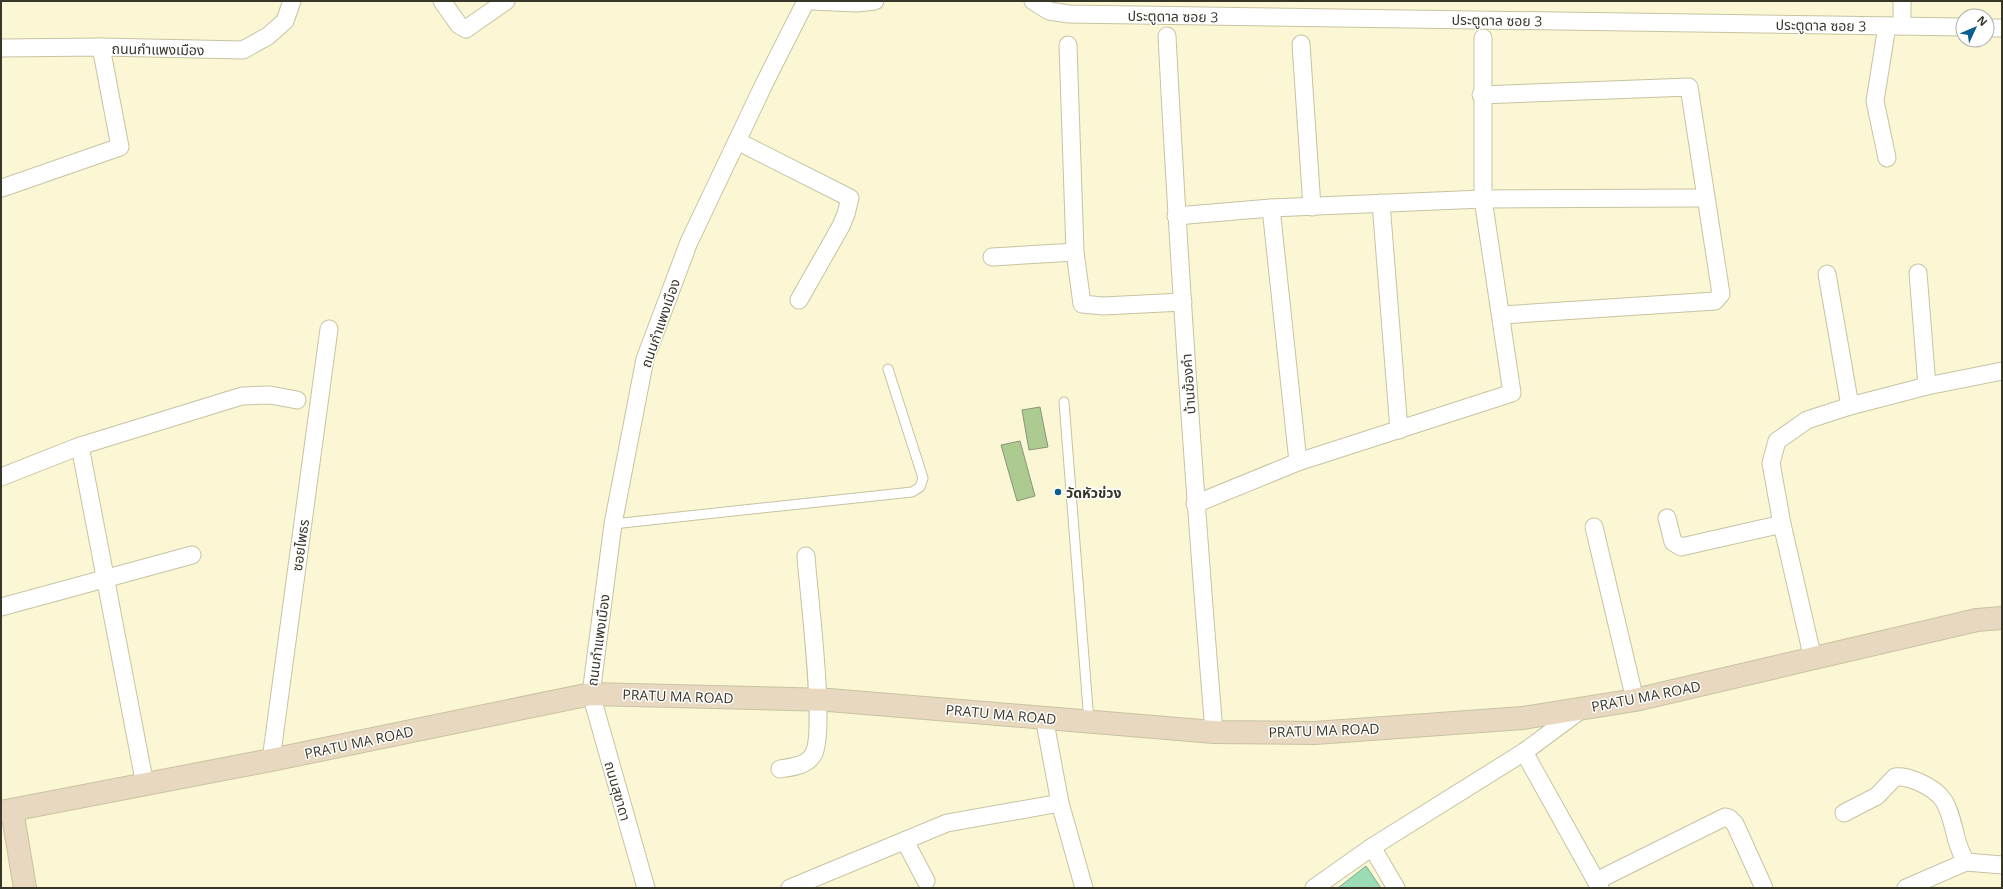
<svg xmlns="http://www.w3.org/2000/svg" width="2003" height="889" viewBox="0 0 2003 889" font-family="'Open Sans','Noto Sans Thai',sans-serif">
  <rect width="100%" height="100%" fill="#fbf7d4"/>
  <path fill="#9bdbb5" stroke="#7daa8b" d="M1366,866L1381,888H1338Z"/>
  <g fill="#adca90" stroke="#879679">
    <path d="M1040,407L1048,447L1029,450L1022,410Z"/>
    <path d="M1020,441L1035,496L1017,501L1001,445Z"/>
  </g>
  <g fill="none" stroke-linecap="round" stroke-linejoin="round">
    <g stroke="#c7c3a2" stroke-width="11">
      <g id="lane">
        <path d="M1064,402L1089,722"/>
        <path d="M613,524L912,492L920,487L923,478L888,369"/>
      </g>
    </g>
    <g stroke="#c7c3a2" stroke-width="19">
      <g id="street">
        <path d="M442,1L459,25L466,29L506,1"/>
        <path d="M812,1L856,3L875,1"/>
        <path d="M1033,1L1049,11L1069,14L1963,27"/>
        <path d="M1902,1V26"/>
        <path d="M1987,28H2002"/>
        <path d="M1167,36C1179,268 1195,500 1214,732"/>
        <path d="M1301,44L1312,207"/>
        <path d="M1068,45L1075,252L1082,304L1103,306L1183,302"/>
        <path d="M1,48L101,47L243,50L268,36L285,21L292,1"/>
        <path d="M1481,95L1689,87L1721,294L1715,301L1502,315"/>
        <path d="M737,141L850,198L846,214L841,226L799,300"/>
        <path d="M1887,158L1875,101L1887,26"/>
        <path d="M2,188L120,147L101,47"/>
        <path d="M1381,203L1399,430"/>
        <path d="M1271,208L1298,462"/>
        <path d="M1176,216L1271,208L1483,199L1698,198"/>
        <path d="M992,257L1075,252"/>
        <path d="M1918,273L1927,386"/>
        <path d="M1827,274L1850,406"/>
        <path d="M80,446L145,785"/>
        <path d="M1,477L80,446L242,396L270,395L297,400"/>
        <path d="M1195,504L1298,462L1512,393L1483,199V38"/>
        <path d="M1667,518L1673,542L1681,547L1782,524"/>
        <path d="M1594,527L1635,700"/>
        <path d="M1,607L192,555"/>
        <path d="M1813,659L1782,524L1771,463L1777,441L1807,420L1850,406L1927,386L2002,371"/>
        <path d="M1044,717L1060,803L1084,888"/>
        <path d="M1524,752L1600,888"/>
        <path d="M271,760L329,329"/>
        <path d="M780,769C792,767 806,766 813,755C827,734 808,589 806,556"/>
        <path d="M1844,813L1877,796L1895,777C1904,776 1911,779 1919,782C1946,794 1948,806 1955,833C1957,843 1961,853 1966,862"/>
        <path d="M905,841L926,881"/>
        <path d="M1372,847L1396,888"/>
        <path d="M1596,881L1725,817L1729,818L1735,824L1764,888"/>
        <path d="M646,888L591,694L613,524L645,359L689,242L765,82L806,1"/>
        <path d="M790,888L947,823L1060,803"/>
        <path d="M1314,888L1372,847L1524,752L1582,709"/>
        <path d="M1906,888L1966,862L2002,865"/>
      </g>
    </g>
    <g stroke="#c7c3a2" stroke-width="24">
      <g id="secondary">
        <path d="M12,810L25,888"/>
        <path d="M1,812L271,760L591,694L829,700L1214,732L1315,733L1523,718L1635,700L1977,620L2002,618"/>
      </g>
    </g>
    <use href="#lane" stroke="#fff" stroke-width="9"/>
    <use href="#street" stroke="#fff" stroke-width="17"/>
    <use href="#secondary" stroke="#e8d8bf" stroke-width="22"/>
  </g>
  <circle fill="#085e8f" stroke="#fff" stroke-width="1.5" cx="1058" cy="492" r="4"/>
  <g text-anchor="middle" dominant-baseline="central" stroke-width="3" stroke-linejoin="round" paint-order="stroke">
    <g font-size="14" fill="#383629" stroke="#fff">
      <text transform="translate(1173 16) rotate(1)">ประตูดาล ซอย 3</text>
      <text transform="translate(1497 20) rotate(1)">ประตูดาล ซอย 3</text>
      <text transform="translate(1821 25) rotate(1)">ประตูดาล ซอย 3</text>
      <text transform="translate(158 49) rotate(1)">ถนนกำแพงเมือง</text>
      <text transform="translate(660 323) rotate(-71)">ถนนกำแพงเมือง</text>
      <text transform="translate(1188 384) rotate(-94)">บ้านฆ้องคำ</text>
      <text transform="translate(300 545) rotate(-82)">ซอยไพธร</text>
      <text transform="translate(598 640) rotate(-82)">ถนนกำแพงเมือง</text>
      <text transform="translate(678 696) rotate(2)">PRATU MA ROAD</text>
      <text transform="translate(1646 696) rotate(-11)">PRATU MA ROAD</text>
      <text transform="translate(1001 714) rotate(5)">PRATU MA ROAD</text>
      <text transform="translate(1324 730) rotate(-2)">PRATU MA ROAD</text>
      <text transform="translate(359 742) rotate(-12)">PRATU MA ROAD</text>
      <text transform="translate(618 791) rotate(74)">ถนนสุชาดา</text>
    </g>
    <g font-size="14" font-weight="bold" fill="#383629" stroke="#fff" text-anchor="start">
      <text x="1066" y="492">วัดหัวข่วง</text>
    </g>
  </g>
  <rect width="2003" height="889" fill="none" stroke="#383629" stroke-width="4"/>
  <g transform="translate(1975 28) rotate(46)"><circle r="19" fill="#ffffff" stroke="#afafa9"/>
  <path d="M0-3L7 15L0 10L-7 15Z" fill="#085e8f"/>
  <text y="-6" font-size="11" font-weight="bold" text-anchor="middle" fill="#383629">N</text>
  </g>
</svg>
